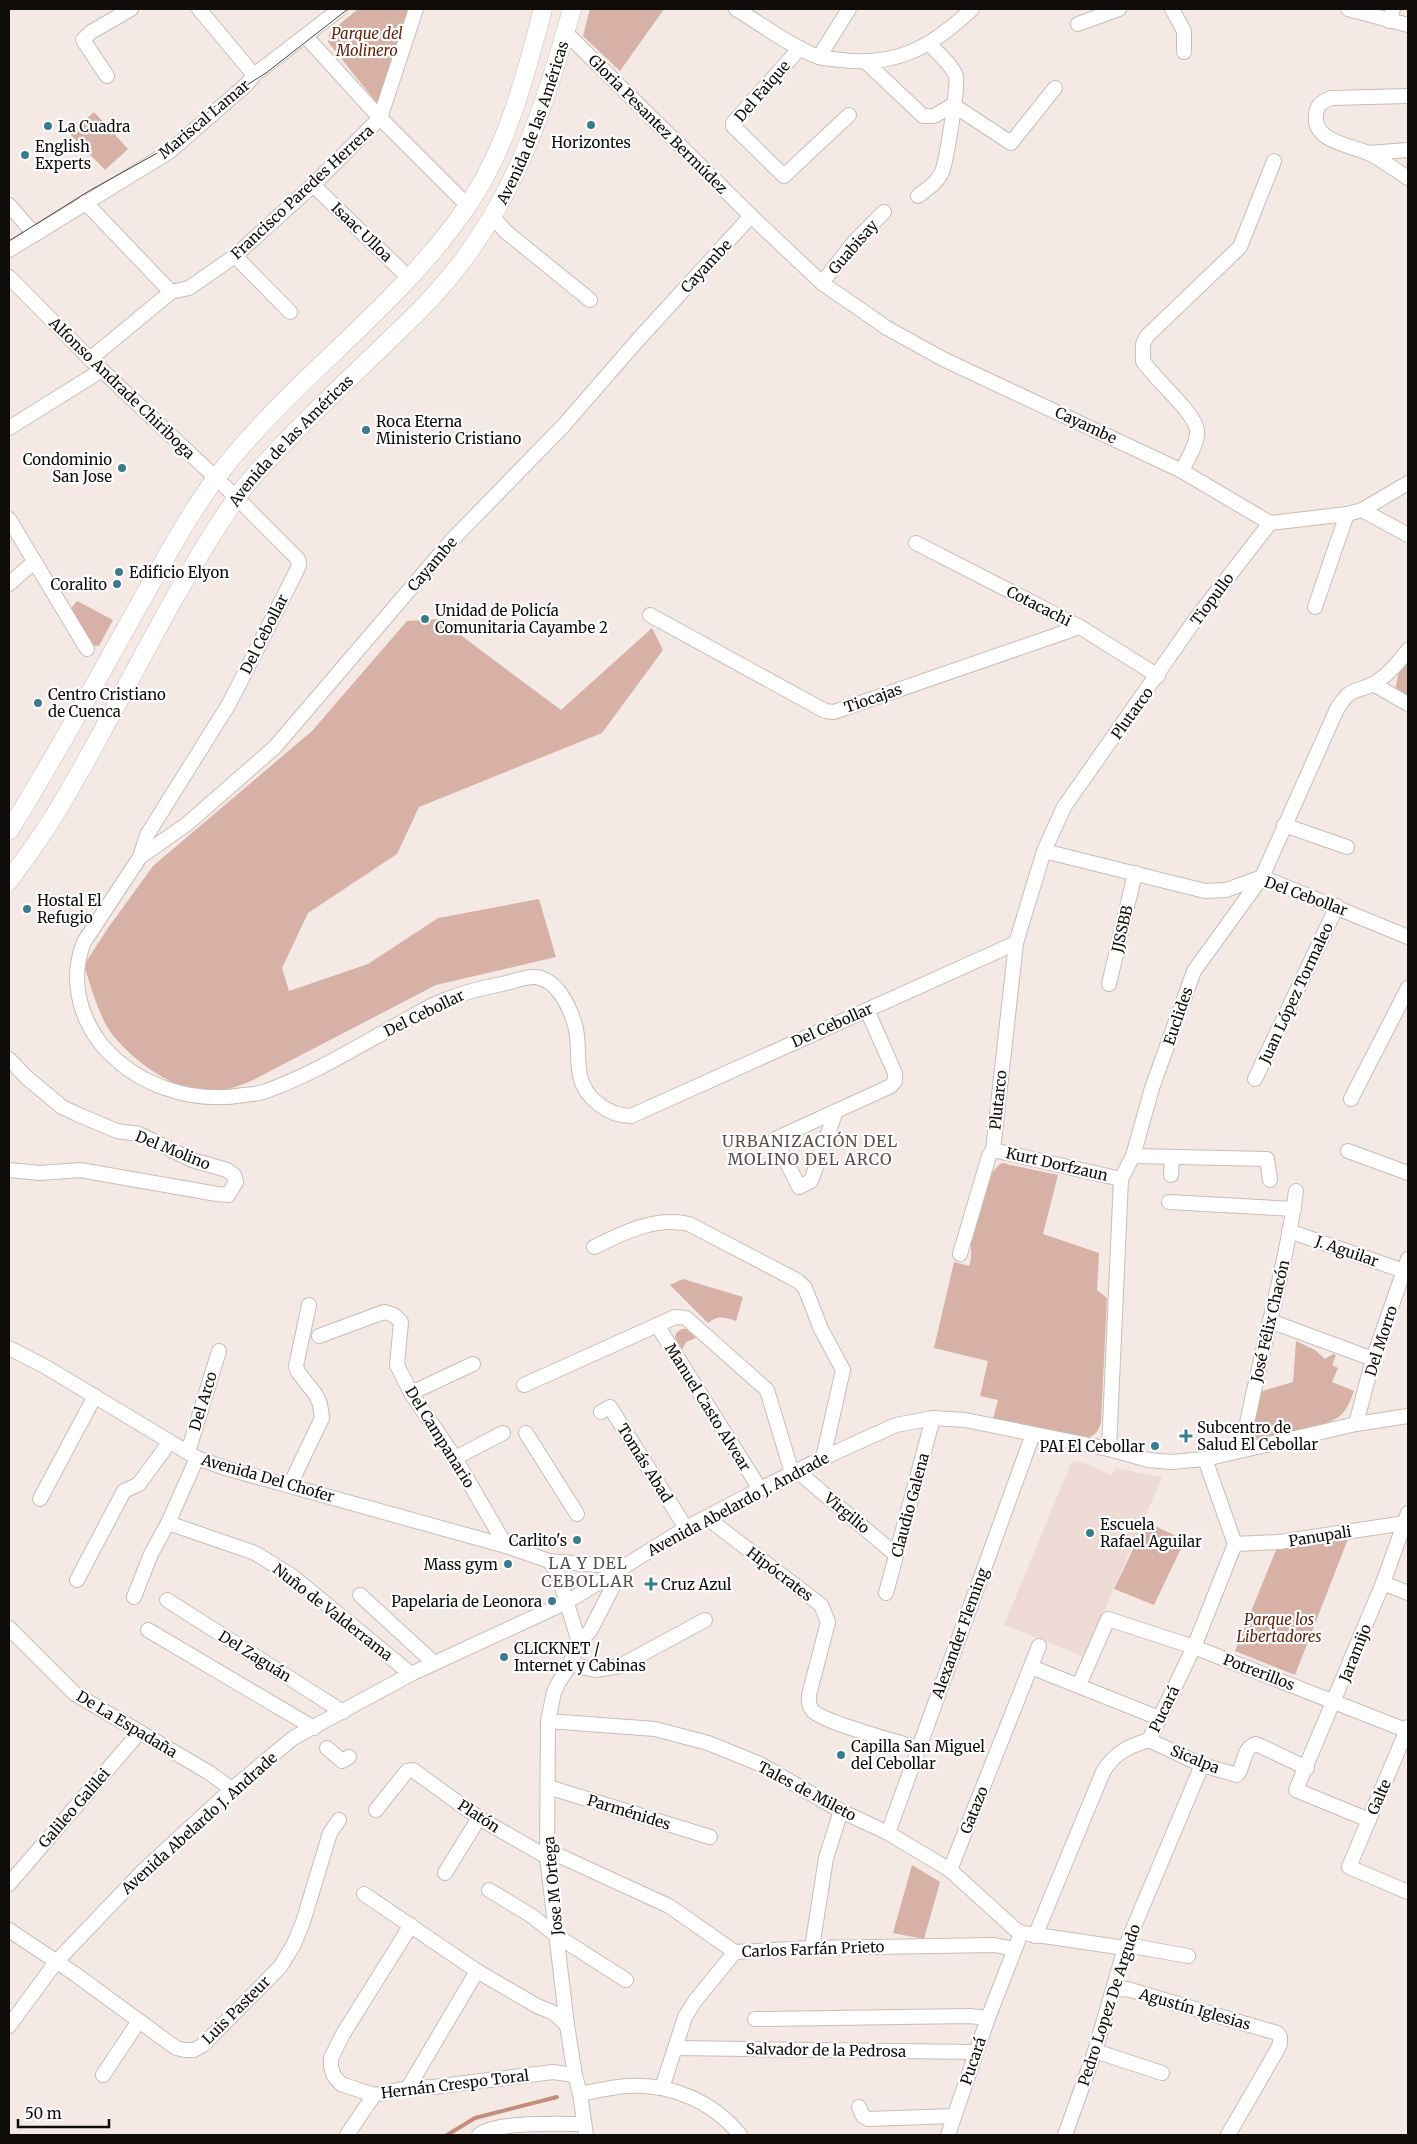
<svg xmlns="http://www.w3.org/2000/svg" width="1417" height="2144" viewBox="0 0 1417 2144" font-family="Merriweather,serif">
  <rect width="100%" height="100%" fill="#f4e9e5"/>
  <path fill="#eedbd5" d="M1072,1461L1084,1463L1111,1475L1115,1468L1162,1477L1084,1657L1004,1625Z"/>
  <g fill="#d7b1a5">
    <path d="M358,9H410L379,100L376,102L328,42L330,32Z"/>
    <path d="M590,9H664L620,71L583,36Z"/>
    <path d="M94,112L128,149L105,170L70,134Z"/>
    <path d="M77,601L113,620L99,646L91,645L69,611Z"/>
    <path d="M439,619L561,710L652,628L663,650L602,733L419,807L397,854L308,913L282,968L289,991L368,964L438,918L539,899L556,957L436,985L251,1081C207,1100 182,1092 144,1065C130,1054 114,1040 105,1023C96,1005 90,985 84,965L108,928L153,866L312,731L407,621Z"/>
    <path d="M1408,657V698L1395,690L1399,671Z"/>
    <path d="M1002,1163L1058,1175L1043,1234L1099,1253L1097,1290L1107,1298L1101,1422C1098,1433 1094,1436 1083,1439L993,1419L998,1400L980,1396L988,1361L934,1348L954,1262L969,1266C973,1256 970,1248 971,1238C974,1219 985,1172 1002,1163Z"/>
    <path d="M683,1279L743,1297L736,1321C724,1317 718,1315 708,1323L670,1285Z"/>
    <path d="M682,1329H686L696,1338L686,1342L682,1350L675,1338L676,1333Z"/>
    <path d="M1296,1341L1315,1350L1325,1359L1333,1354L1336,1355L1332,1365L1338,1368L1332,1382L1354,1391C1351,1399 1348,1408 1341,1415C1326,1429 1269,1435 1247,1440L1259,1392L1293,1382Z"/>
    <path d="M1146,1522L1185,1540L1154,1605L1114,1589Z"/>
    <path d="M1348,1539L1295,1675L1235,1651L1276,1550Z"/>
    <path d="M912,1865L940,1882L924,1939L893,1933Z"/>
  </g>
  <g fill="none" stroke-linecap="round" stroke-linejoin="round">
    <path stroke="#c48e7d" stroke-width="4" d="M447,2135L475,2118L557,2097"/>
    <g stroke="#c8bdb9" stroke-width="16">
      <g id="minor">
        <path d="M199,9L254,75"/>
        <path d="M736,9C758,22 796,50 819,57C826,59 835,59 842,60C897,67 933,46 972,9"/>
        <path d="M1172,9L1184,31V52"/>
        <path d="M1348,9L1408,25"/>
        <path d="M1389,21L1393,9"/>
        <path d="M1078,24L1119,9"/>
        <path d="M565,32L751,216L822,283L887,328L943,359L1182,471L1270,523L1347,514L1362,510L1408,483"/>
        <path d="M304,37L309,40L380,118L468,206"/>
        <path d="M800,48L733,123V126L784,176L849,115"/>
        <path d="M819,57L849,9"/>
        <path d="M867,63L923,116H934L953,105L1011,143L1055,88"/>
        <path d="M107,76L83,40L91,32L131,9"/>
        <path d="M1408,96L1331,98C1322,101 1317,105 1316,114C1312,142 1351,145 1368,153C1382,159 1395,170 1408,178"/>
        <path d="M1368,153L1408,150"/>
        <path d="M313,185L410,279"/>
        <path d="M918,196C927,189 937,183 942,172C946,163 959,83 956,76C951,64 938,53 929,44"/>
        <path d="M85,202L171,292"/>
        <path d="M9,205L29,228L37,233"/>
        <path d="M493,217L505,231L590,300"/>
        <path d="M9,250L169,152L247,84L254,75L340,9"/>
        <path d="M235,256L290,312"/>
        <path d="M9,277L90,359L236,497L298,559L299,565L296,572L229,704L147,835L140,857L84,942C70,977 78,1014 101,1044C135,1085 191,1104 244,1095C251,1094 259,1094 266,1091C314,1074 360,1045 404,1021C417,1014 429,1006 442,1001C462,993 481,988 502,984C511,982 522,978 532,977C557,976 571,1009 576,1029C579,1045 577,1061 580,1076C585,1098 608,1116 631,1116L1016,943L1044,851L1064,807L1195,620L1270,523"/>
        <path d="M822,283L854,242L884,212"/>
        <path d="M90,359L171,292L189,288L235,256L313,185L380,118L416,9"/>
        <path d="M9,428L102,370"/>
        <path d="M1182,471C1187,459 1198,444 1197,431C1196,413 1154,379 1143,361V344L1147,336L1240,247L1274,161"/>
        <path d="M1362,510L1408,535"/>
        <path d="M9,519L87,649"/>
        <path d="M916,543L1080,627L1158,676"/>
        <path d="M9,584L34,562"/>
        <path d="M1315,607L1347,514"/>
        <path d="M650,615L825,711L834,712L1080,627"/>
        <path d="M1373,684L1408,704"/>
        <path d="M1284,825L1347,847"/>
        <path d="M1044,851L1205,891L1226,890L1262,877L1408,937"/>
        <path d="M140,857L187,824L275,747L452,540L564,425L637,341L751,216"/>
        <path d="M1109,984L1135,873"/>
        <path d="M9,1059L26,1077L62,1107L77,1114L117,1131L139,1134L192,1160L227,1170L234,1175L236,1182L228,1195L217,1194L80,1170L40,1173L9,1170"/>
        <path d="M1255,1079L1337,906"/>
        <path d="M1351,1099L1408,988"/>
        <path d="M836,1111L811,1181L799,1187L775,1139L891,1086L895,1081V1073L867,1010"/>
        <path d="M993,1150L1121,1179"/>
        <path d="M1348,1151L1408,1173"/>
        <path d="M1133,1156L1267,1159L1270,1180"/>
        <path d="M1171,1175L1172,1158"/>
        <path d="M1169,1202L1294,1209"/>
        <path d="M1289,1231L1404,1271"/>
        <path d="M594,1247C623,1233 655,1216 689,1224L798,1281L805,1288L821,1329L843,1370L823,1458"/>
        <path d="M960,1254L989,1156L993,1150L1016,943"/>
        <path d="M1270,1321L1373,1359"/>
        <path d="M657,1325L760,1489"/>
        <path d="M319,1336L384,1312L394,1315L401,1322L397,1365L411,1393L455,1458L506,1546"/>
        <path d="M9,1348L46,1367L197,1458L225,1468L506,1546L549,1561L623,1567L590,1631L579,1642L570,1664L559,1682L554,1692L548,1721L547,1857L567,2025L575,2075L580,2094L586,2135"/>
        <path d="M524,1385L675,1317L686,1318L767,1390L792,1473"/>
        <path d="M411,1393L473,1364"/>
        <path d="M601,1412L610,1407L686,1528"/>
        <path d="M1356,1424L1373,1359L1408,1259"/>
        <path d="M526,1433L577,1514"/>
        <path d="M1109,1449L1121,1179L1133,1156L1152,1088L1194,971L1262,877L1337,709C1352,685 1355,694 1375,683C1389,674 1398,663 1408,650"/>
        <path d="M1242,1450C1257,1363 1284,1279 1296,1191"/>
        <path d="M188,1452L219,1351"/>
        <path d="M455,1458L503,1433"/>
        <path d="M797,1471L896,1555"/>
        <path d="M290,1485L322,1418L320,1404L316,1395L298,1372L296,1366L309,1305"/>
        <path d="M40,1499L95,1396"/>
        <path d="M707,1518L821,1605L828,1622L809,1695C809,1700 808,1705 812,1710C823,1723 897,1741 917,1748"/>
        <path d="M168,1523L255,1553L292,1576L411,1674"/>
        <path d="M1235,1544L1279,1542L1405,1523"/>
        <path d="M549,1561L557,1571L579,1642"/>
        <path d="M77,1580L124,1491L139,1484L169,1443"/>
        <path d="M1383,1583L1408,1593"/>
        <path d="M886,1593L933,1418"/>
        <path d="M360,1595L434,1663"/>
        <path d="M134,1597L151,1554L168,1523L197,1458"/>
        <path d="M167,1600L343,1712"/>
        <path d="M9,1628L75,1694L208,1772L232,1789"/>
        <path d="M148,1630L314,1728"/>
        <path d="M570,1664L595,1670L620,1666L705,1620"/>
        <path d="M1031,1667L1159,1718"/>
        <path d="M1079,1685L1108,1619L1194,1647L1408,1731"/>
        <path d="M548,1721L655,1729L708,1743L760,1764L841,1811L888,1833L950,1870L1016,1930L1023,1933L1125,1948L1138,1947L1188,1956"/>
        <path d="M1408,1727L1349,1867L1408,1892"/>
        <path d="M1149,1740L1202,1765L1237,1775C1245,1766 1242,1748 1256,1744L1307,1768"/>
        <path d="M327,1748L342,1761L349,1757"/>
        <path d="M548,1787L710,1837"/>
        <path d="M376,1810L407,1771L413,1770L479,1818L547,1857L560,1856L669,1906L735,1952L812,1948L995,1945L1014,1949"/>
        <path d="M1369,1820L1296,1790L1383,1583L1408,1513"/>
        <path d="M888,1833L1033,1434"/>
        <path d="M950,1870L1039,1646"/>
        <path d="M445,1873L479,1818"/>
        <path d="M9,1884L139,1733"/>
        <path d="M489,1890L532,1916L557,1936L626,1980"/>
        <path d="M364,1894L477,1971L537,2006L554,2013L567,2025"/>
        <path d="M411,1925L343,2034L331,2058V2067L334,2076L341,2084L374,2095L408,2088L433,2087L553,2072L575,2075"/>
        <path d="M9,1930L75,1974L176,2048L185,2050H194L203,2045L280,1967L294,1944L303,1922L330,1833L339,1820"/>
        <path d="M1035,1936L1103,1772C1114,1753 1129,1746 1149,1740L1194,1647L1235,1544L1205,1459"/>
        <path d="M812,1948L826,1858L841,1811"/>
        <path d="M1113,1990L1127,1989L1277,2033L1280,2037V2044L1276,2052L1228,2135"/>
        <path d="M755,2019L969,2016L988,2018"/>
        <path d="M9,2026L56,1962L142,1872L232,1789L293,1738L411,1674L567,1602L686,1528L760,1489L823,1458L896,1425L933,1418L965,1420L1109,1449L1148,1460L1171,1462L1205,1459L1356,1424L1408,1416"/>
        <path d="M676,2048L976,2052"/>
        <path d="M1095,2051L1162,2073"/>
        <path d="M103,2075L139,2021"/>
        <path d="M408,2088L477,1971"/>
        <path d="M662,2088L685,2017L695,2001L735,1952"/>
        <path d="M580,2094C596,2091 611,2087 627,2086C669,2083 713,2101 740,2135"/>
        <path d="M859,2107L863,2116L868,2119L954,2116"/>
        <path d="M347,2135L374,2095"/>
        <path d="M479,2135C495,2121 561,2124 584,2124"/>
        <path d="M948,2135L988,2018L1018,1941"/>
        <path d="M1065,2135L1095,2051L1125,1948L1202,1765"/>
      </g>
    </g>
    <g stroke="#c8bdb9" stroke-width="19">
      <g id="major">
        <path d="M9,831C58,753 102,670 148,589C169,552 190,513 216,478C290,380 396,310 466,208C507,149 525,77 543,9"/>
        <path id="s1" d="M9,881C24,860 40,839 54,816C117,713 166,600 235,500C248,480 267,462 283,444C327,398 374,356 419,311C507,223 539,126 572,9"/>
      </g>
    </g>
    <use href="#minor" stroke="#fff" stroke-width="14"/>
    <use href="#major" stroke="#fff" stroke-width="18"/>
    <path stroke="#47423f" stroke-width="1" d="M9,241L89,191L168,147L220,102L266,73L348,9"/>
  </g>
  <g fill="#3a7b8e" stroke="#fff" stroke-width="2">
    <circle cx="591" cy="125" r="5"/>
    <circle cx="48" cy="126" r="5"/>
    <circle cx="25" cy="155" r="5"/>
    <circle cx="366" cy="430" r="5"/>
    <circle cx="122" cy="468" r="5"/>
    <circle cx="119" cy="572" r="5"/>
    <circle cx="117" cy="584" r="5"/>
    <circle cx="425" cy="619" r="5"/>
    <circle cx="38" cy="703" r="5"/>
    <circle cx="27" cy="909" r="5"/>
    <path d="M1183.5 1428.5h5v5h5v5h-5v5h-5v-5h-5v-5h5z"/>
    <circle cx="1155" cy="1446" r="5"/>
    <circle cx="1090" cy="1533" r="5"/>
    <circle cx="577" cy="1540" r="5"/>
    <circle cx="508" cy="1564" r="5"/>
    <path d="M648.5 1576.5h5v5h5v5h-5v5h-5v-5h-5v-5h5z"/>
    <circle cx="552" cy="1601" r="5"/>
    <circle cx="504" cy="1657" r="5"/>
    <circle cx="841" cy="1755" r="5"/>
  </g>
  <g text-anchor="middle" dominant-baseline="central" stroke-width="4.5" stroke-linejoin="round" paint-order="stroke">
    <g font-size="15" font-style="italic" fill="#63220a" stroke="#fff">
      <text x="367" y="33">Parque del<tspan x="367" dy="17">Molinero</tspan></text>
      <text x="1279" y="1619">Parque los<tspan x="1279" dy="17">Libertadores</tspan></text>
    </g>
    <g font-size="15" fill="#0f0c0a" stroke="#fff">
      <text transform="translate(762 91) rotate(-49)">Del Faique</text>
      <text transform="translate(204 119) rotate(-40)">Mariscal Lamar</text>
      <text stroke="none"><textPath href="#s1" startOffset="930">Avenida de las Américas</textPath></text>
      <text transform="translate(658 124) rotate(45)">Gloria Pesantez Bermúdez</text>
      <text transform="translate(302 192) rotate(-43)">Francisco Paredes Herrera</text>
      <text transform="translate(362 232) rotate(44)">Isaac Ulloa</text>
      <text transform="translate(853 247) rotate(-49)">Guabisay</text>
      <text transform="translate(706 266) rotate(-47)">Cayambe</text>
      <text transform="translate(122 388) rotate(44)">Alfonso Andrade Chiriboga</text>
      <text transform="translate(1086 425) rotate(25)">Cayambe</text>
      <text stroke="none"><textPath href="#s1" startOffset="525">Avenida de las Américas</textPath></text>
      <text transform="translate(432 564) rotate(-49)">Cayambe</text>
      <text transform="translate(1212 599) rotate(-53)">Tiopullo</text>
      <text transform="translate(1039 606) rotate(27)">Cotacachi</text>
      <text transform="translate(264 634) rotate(-63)">Del Cebollar</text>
      <text transform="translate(873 698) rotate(-19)">Tiocajas</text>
      <text transform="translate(1132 713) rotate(-54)">Plutarco</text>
      <text transform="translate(1306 896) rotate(20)">Del Cebollar</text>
      <text transform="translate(1122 929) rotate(-77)">JJSSBB</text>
      <text transform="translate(1296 993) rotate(-65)">Juan López Tormaleo</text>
      <text transform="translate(424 1013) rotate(-26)">Del Cebollar</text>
      <text transform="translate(1178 1016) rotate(-71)">Euclides</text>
      <text transform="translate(832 1025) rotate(-24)">Del Cebollar</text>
      <text transform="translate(998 1100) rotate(-84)">Plutarco</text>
      <text transform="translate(173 1150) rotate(22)">Del Molino</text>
      <text transform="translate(1057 1164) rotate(13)">Kurt Dorfzaun</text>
      <text transform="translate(1347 1251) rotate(19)">J. Aguilar</text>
      <text transform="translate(1270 1321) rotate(-77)">José Félix Chacón</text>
      <text transform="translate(1381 1341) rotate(-72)">Del Morro</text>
      <text transform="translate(203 1401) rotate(-73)">Del Arco</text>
      <text transform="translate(708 1407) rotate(58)">Manuel Casto Alvear</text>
      <text transform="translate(440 1437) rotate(58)">Del Campanario</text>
      <text transform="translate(645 1463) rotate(58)">Tomás Abad</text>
      <text transform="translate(268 1478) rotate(16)">Avenida Del Chofer</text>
      <text transform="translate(738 1504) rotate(-28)">Avenida Abelardo J. Andrade</text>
      <text transform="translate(910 1505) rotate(-75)">Claudio Galena</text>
      <text transform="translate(847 1513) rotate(40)">Virgilio</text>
      <text transform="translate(1320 1536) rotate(-9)">Panupali</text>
      <text transform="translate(780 1574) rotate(37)">Hipócrates</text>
      <text transform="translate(333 1612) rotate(38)">Nuño de Valderrama</text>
      <text transform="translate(960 1633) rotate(-70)">Alexander Fleming</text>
      <text transform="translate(1355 1653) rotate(-68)">Jaramijo</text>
      <text transform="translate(255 1656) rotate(32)">Del Zaguán</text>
      <text transform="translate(1259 1672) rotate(21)">Potrerillos</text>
      <text transform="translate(1164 1709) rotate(-64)">Pucará</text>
      <text transform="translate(127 1724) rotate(31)">De La Espadaña</text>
      <text transform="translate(1195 1759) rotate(22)">Sicalpa</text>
      <text transform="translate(807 1791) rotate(28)">Tales de Mileto</text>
      <text transform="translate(1379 1797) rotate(-67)">Galte</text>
      <text transform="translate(74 1808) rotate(-49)">Galileo Galilei</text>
      <text transform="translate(974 1810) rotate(-68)">Gatazo</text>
      <text transform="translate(629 1812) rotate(17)">Parménides</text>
      <text transform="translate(479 1816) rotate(33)">Platón</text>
      <text transform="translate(199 1823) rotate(-42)">Avenida Abelardo J. Andrade</text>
      <text transform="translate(553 1886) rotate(-95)">Jose M Ortega</text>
      <text transform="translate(813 1949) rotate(-2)">Carlos Farfán Prieto</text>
      <text transform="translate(1109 2005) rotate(-72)">Pedro Lopez De Argudo</text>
      <text transform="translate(1195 2009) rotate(16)">Agustín Iglesias</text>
      <text transform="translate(236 2010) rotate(-45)">Luis Pasteur</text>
      <text transform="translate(826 2050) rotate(1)">Salvador de la Pedrosa</text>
      <text transform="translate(973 2061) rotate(-71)">Pucará</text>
      <text transform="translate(455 2084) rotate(-7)">Hernán Crespo Toral</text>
    </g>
    <g font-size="15" fill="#0f0c0a" stroke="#fff" text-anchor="start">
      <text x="58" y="126">La Cuadra</text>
      <text x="591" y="142" text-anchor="middle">Horizontes</text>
      <text x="35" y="146">English<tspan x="35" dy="17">Experts</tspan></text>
      <text x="376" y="421">Roca Eterna<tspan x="376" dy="17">Ministerio Cristiano</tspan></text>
      <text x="112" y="459" text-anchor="end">Condominio<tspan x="112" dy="17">San Jose</tspan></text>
      <text x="129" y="572">Edificio Elyon</text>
      <text x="107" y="584" text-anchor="end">Coralito</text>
      <text x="435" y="610">Unidad de Policía<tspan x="435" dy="17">Comunitaria Cayambe 2</tspan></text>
      <text x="48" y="694">Centro Cristiano<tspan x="48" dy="17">de Cuenca</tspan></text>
      <text x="37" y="900">Hostal El<tspan x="37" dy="17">Refugio</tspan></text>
      <text x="1197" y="1427">Subcentro de<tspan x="1197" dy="17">Salud El Cebollar</tspan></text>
      <text x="1145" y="1446" text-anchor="end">PAI El Cebollar</text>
      <text x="1100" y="1524">Escuela<tspan x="1100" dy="17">Rafael Aguilar</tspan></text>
      <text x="567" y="1540" text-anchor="end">Carlito's</text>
      <text x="498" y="1564" text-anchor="end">Mass gym</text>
      <text x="661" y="1584">Cruz Azul</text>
      <text x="542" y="1601" text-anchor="end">Papelaria de Leonora</text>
      <text x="514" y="1648">CLICKNET /<tspan x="514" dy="17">Internet y Cabinas</tspan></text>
      <text x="851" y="1746">Capilla San Miguel<tspan x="851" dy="17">del Cebollar</tspan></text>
    </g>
    <g font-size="16" letter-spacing="1" fill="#5a504d" stroke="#fff">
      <text x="810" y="1141">URBANIZACIÓN DEL<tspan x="810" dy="18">MOLINO DEL ARCO</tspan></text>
      <text x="588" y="1563">LA Y DEL<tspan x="588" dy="18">CEBOLLAR</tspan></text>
    </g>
  </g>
  <rect width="1417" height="2144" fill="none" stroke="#0f0c0a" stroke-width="20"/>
  <path d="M18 2119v8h91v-8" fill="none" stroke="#0f0c0a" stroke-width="2.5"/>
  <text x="25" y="2119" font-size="15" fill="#0f0c0a" stroke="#ffffff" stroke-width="4" paint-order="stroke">50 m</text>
</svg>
